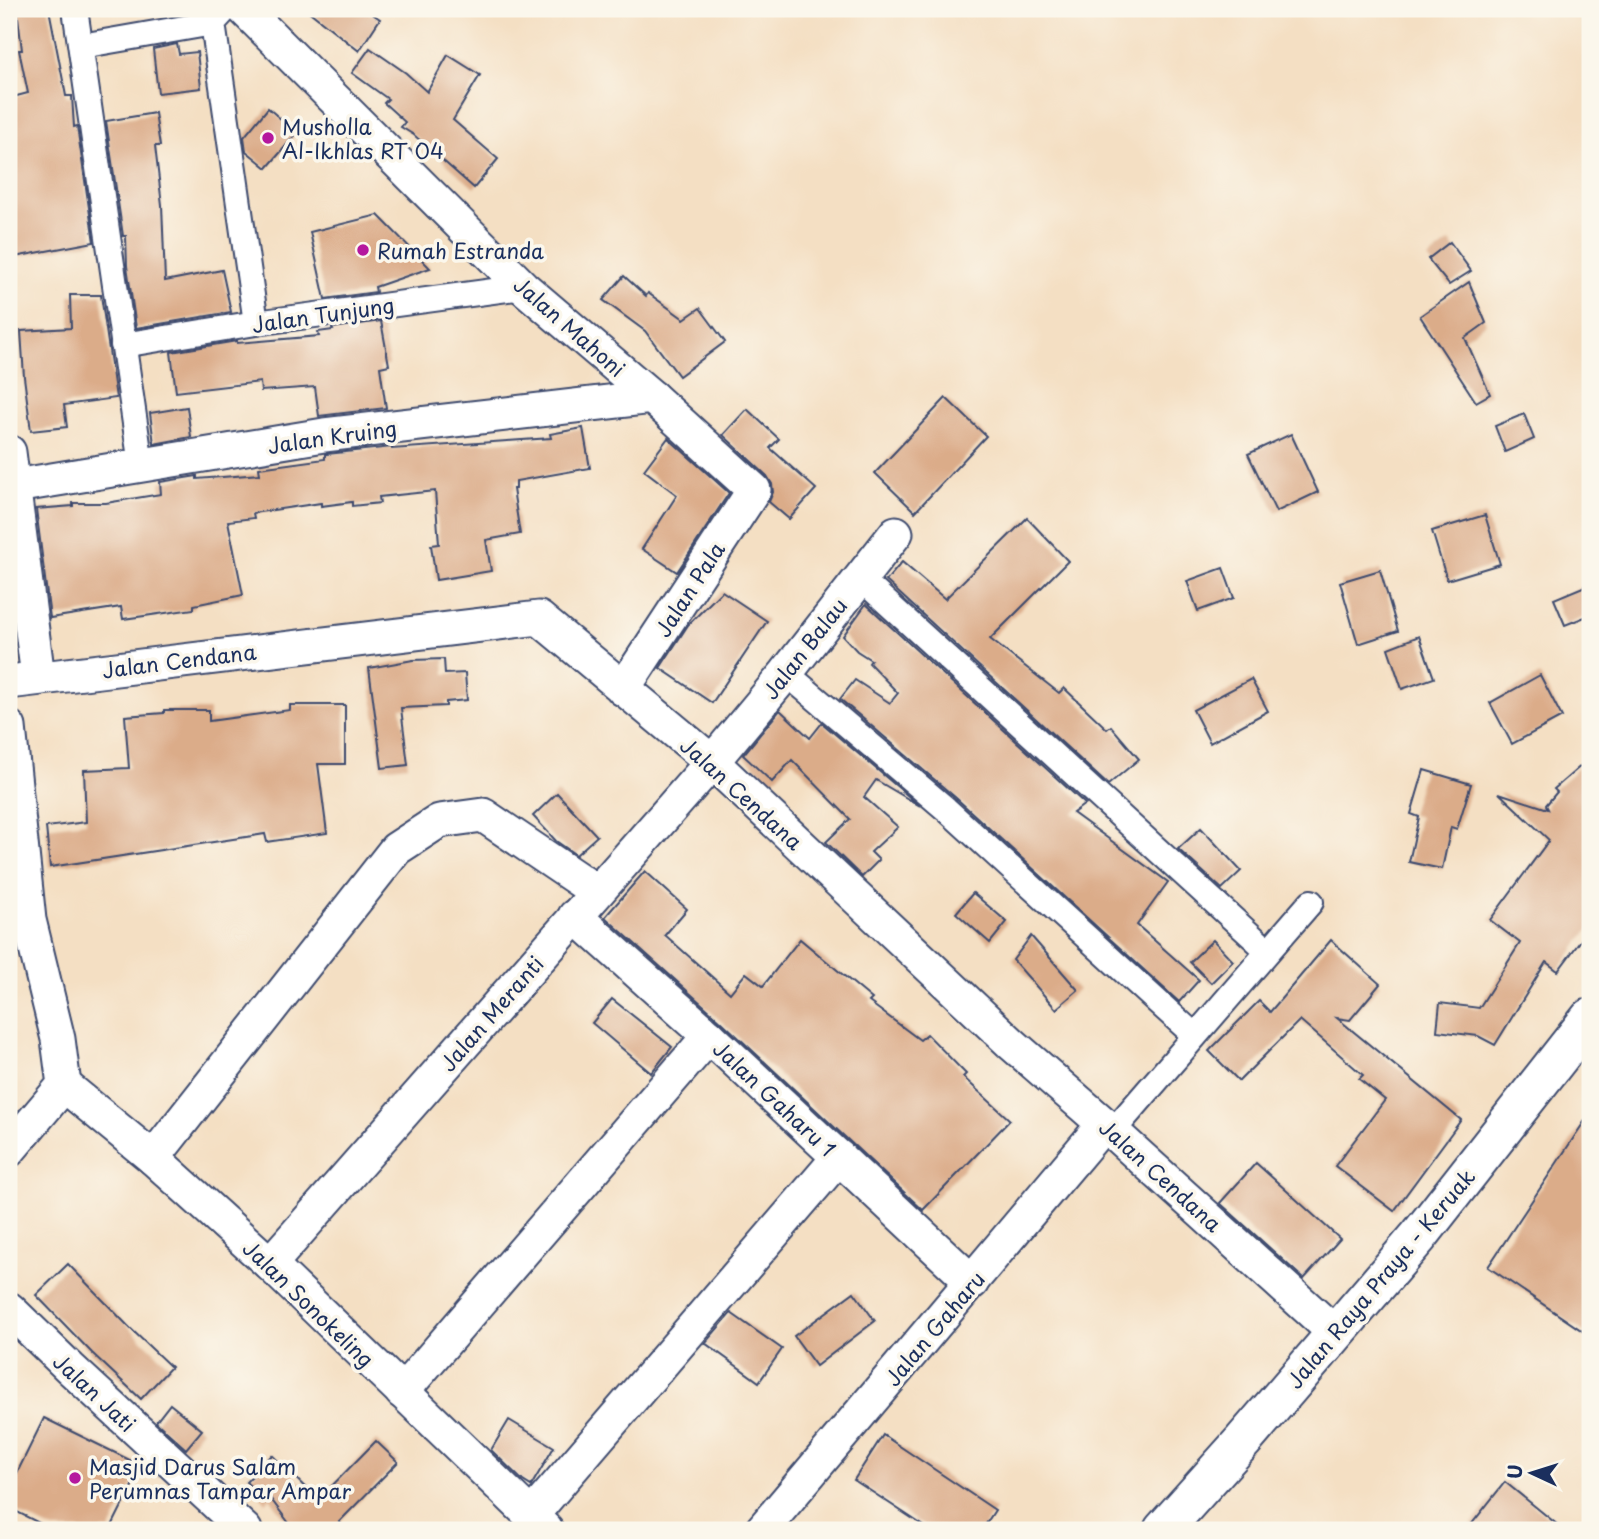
<svg xmlns="http://www.w3.org/2000/svg" width="1599" height="1539" viewBox="0 0 1599 1539" font-family="'Playpen Sans',sans-serif">
  <rect width="100%" height="100%" fill="#fbf7ec"/>
  <filter id="ink" filterUnits="userSpaceOnUse"><feTurbulence type="fractalNoise" baseFrequency=".0143" numOctaves="2"/><feDisplacementMap in="SourceGraphic" scale="14" xChannelSelector="R" yChannelSelector="G"/><feConvolveMatrix kernelMatrix="1 2 1 2 8 2 1 2 1" color-interpolation-filters="sRGB"/></filter>
  <filter id="wash" filterUnits="userSpaceOnUse"><feTurbulence type="fractalNoise" baseFrequency=".00686" numOctaves="4" result="noise"/><feDisplacementMap in="SourceGraphic" scale="28" xChannelSelector="R" yChannelSelector="G"/><feGaussianBlur stdDeviation="1.57" result="paint"/><feColorMatrix in="noise" values="0 0 0 0 0 0 0 0 0 0 0 0 0 0 0 0 0 1.4 0 .05"/><feComposite in="paint" operator="in"/></filter>
  <g filter="url(#wash)">
    <rect width="100%" height="100%" fill="#f4dfc3"/>
    <g id="blocks">
      <g fill="#dbac89">
        <path d="M17,9H49L66,96H72L74,127L77,126L94,242L9,258V98L28,93L19,50H22Z"/>
        <path d="M306,9H365L380,19L359,51Z"/>
        <path d="M177,44L179,54L197,52L201,88L158,93L153,49Z"/>
        <path d="M370,48L406,73L427,92L448,55L480,75L453,120L498,159L474,188L414,135L401,127L405,122L384,103L388,99L352,73Z"/>
        <path d="M268,108L297,133L267,168L246,151L244,137Z"/>
        <path d="M155,113L160,146H155L162,205L165,281L222,270L231,312L136,328L127,266L126,236H123L106,121Z"/>
        <path d="M378,215L430,268L375,287L376,292L325,299L310,232Z"/>
        <path d="M1450,242L1471,271L1449,285L1428,259Z"/>
        <path d="M624,276L646,296L648,293L684,319L700,308L725,342L679,376L645,331L603,300Z"/>
        <path d="M1469,282L1486,323L1465,338L1490,394L1476,402L1420,316Z"/>
        <path d="M70,295H101L116,398L64,405L67,427L31,431L24,377L21,331L71,328Z"/>
        <path d="M381,321L389,365L380,367L386,408L319,416L315,387L261,391L260,382L176,392L171,352L237,341V343L319,336L318,332L333,330L332,328Z"/>
        <path d="M946,398L986,436L915,512L875,473Z"/>
        <path d="M187,407L191,437L154,444L150,413Z"/>
        <path d="M747,409L779,439L770,448L816,489L789,519L769,502L773,492L772,484L767,476L723,435Z"/>
        <path d="M1524,414L1534,439L1505,452L1495,426Z"/>
        <path d="M583,428L590,468L516,481V489H513L520,534L486,540L491,571L436,580L431,545L439,544L435,491L379,497L380,503L352,506V502L321,506V503L253,513L254,518L228,521L243,595L194,605V609L123,619L121,607L50,618L36,509L73,506V503H106L161,494L160,482L197,476V479L260,474L259,468L325,459V454H327L392,447V449L551,438L550,434Z"/>
        <path d="M1291,434L1318,492L1276,512L1248,454Z"/>
        <path d="M668,438L729,493L677,572L642,549L677,495L644,470Z"/>
        <path d="M1485,515L1500,564L1447,580L1432,531Z"/>
        <path d="M1027,518L1068,561L990,639L1059,693L1064,688L1107,729L1111,726L1139,759L1108,785L886,581L902,562L945,599Z"/>
        <path d="M1223,568L1234,598L1198,611L1187,581Z"/>
        <path d="M1380,570L1398,631L1358,644L1340,582Z"/>
        <path d="M1590,584V615L1565,625L1554,599Z"/>
        <path d="M722,591L767,621L712,703L660,668L688,625Z"/>
        <path d="M866,604L1085,804L1073,813L1168,882L1137,925L1199,980L1179,1002L956,798L840,699L855,680L890,703L898,693L869,663L871,660L857,651L843,636Z"/>
        <path d="M1419,636L1434,678L1402,689L1388,648Z"/>
        <path d="M444,659L445,674L465,673L467,700L446,702V706L401,708L408,765L382,768L369,668L413,660Z"/>
        <path d="M1540,675L1562,717L1512,744L1490,703Z"/>
        <path d="M1251,679L1268,711L1210,743L1193,710Z"/>
        <path d="M290,705H345V764H318L327,833L267,842L265,834L50,867L46,827L86,822L84,770L129,768L125,716L164,713V710H209V721L290,710Z"/>
        <path d="M780,710L810,738L822,723L920,806L876,780L864,797L898,827L871,852L879,860L862,877L826,842L850,819L792,760L772,782L743,755Z"/>
        <path d="M1590,758V928L1558,971L1546,962L1495,1045L1478,1036L1437,1031L1440,1003L1479,1008L1520,943L1490,920L1549,840L1499,793L1548,809L1546,805L1557,792L1554,789Z"/>
        <path d="M1424,770L1471,784L1457,829L1451,827L1442,869L1409,862L1419,817L1411,814Z"/>
        <path d="M557,793L597,836L576,855L556,841L533,816Z"/>
        <path d="M1201,828L1241,871L1222,889L1178,849Z"/>
        <path d="M645,871L687,909L665,935L730,993L746,973L763,986L800,939L872,999L869,1002L920,1040L927,1034L966,1074L963,1077L1010,1120L923,1210L722,1022L605,917Z"/>
        <path d="M973,893L1007,922L990,943L956,913Z"/>
        <path d="M1031,936L1078,990L1056,1009L1013,960Z"/>
        <path d="M1213,940L1233,961L1211,983L1190,962Z"/>
        <path d="M1331,940L1380,984L1350,1020L1337,1018L1461,1120L1394,1211L1335,1166L1385,1100L1359,1079L1363,1075L1300,1020L1239,1081L1209,1051L1259,1001L1270,1012Z"/>
        <path d="M612,999L672,1047L651,1073L592,1023Z"/>
        <path d="M1590,1113V1336L1488,1267Z"/>
        <path d="M1256,1163L1340,1239L1304,1279L1220,1203Z"/>
        <path d="M68,1264L130,1328L171,1367L141,1399L92,1353L36,1295Z"/>
        <path d="M854,1292L875,1321L816,1366L794,1336Z"/>
        <path d="M731,1313L782,1349L759,1382L705,1343Z"/>
        <path d="M170,1404L202,1430L186,1449L156,1422Z"/>
        <path d="M44,1418L142,1466L110,1530H53L9,1508V1489Z"/>
        <path d="M509,1420L554,1447L531,1486L523,1481L491,1450Z"/>
        <path d="M883,1435L995,1510L982,1530H930L854,1480Z"/>
        <path d="M376,1441L398,1462L339,1522L348,1530H288L292,1527L270,1498L266,1502L246,1482L272,1455L318,1500Z"/>
        <path d="M1505,1482L1564,1530H1467Z"/>
      </g>
    </g>
  </g>
  <g filter="url(#ink)">
    <use href="#blocks" fill-opacity="0" stroke="#3c496d" stroke-width="2"/>
    <g fill="none" stroke-linecap="round" stroke-linejoin="round">
      <g stroke="#3c496d" stroke-width="28">
        <g id="pedestrian">
          <path d="M75,9L141,465"/>
          <path d="M226,9L213,23L256,323"/>
          <path d="M81,46L213,23"/>
          <path d="M123,345L256,323L523,287"/>
          <path d="M860,578L1268,951"/>
          <path d="M786,673L946,809L1194,1035"/>
          <path d="M1113,1131L1311,902"/>
        </g>
      </g>
      <g stroke="#3c496d" stroke-width="37">
        <g id="minor">
          <path d="M244,9L523,287L652,397L754,490L623,689"/>
          <path d="M9,452L38,677"/>
          <path d="M9,487L324,435L652,397"/>
          <path d="M9,682L539,618L712,762L1012,1044L1104,1124L1335,1333"/>
          <path d="M9,727L29,920L58,1039L64,1085L9,1150"/>
          <path d="M575,916L709,1036L972,1282"/>
          <path d="M64,1085L153,1158L270,1264L546,1530"/>
          <path d="M153,1158L396,849L439,821L483,815L597,892"/>
          <path d="M270,1264L712,762L786,673L896,533"/>
          <path d="M9,1309L71,1369L245,1530"/>
          <path d="M402,1392L709,1036"/>
          <path d="M531,1516L839,1157"/>
          <path d="M762,1530L1104,1124"/>
        </g>
      </g>
      <g stroke="#3c496d" stroke-width="42">
        <path id="primary" d="M1163,1530L1243,1441L1419,1236L1590,1018"/>
      </g>
      <use href="#pedestrian" stroke="#fff" stroke-width="24"/>
      <use href="#minor" stroke="#fff" stroke-width="33"/>
      <use href="#primary" stroke="#fff" stroke-width="38"/>
    </g>
  </g>
  <g fill="#b5179e" stroke="#fbf7ec" stroke-width="2.5">
    <circle cx="268" cy="138" r="7"/>
    <circle cx="363" cy="250" r="7"/>
    <circle cx="75" cy="1478" r="7"/>
  </g>
  <g text-anchor="middle" dominant-baseline="central" stroke-width="7" stroke-linejoin="round" paint-order="stroke">
    <g font-size="21" fill="#1b2f5e" stroke="#fbf7ec" text-anchor="start">
      <text x="282" y="126">Musholla<tspan x="282" dy="24">Al-Ikhlas RT 04</tspan></text>
      <text x="377" y="250">Rumah Estranda</text>
      <text x="89" y="1466">Masjid Darus Salam<tspan x="89" dy="24">Perumnas Tampar Ampar</tspan></text>
    </g>
    <g font-size="21" fill="#1b2f5e" stroke="#fbf7ec">
      <text transform="translate(323 314) rotate(-8)">Jalan Tunjung</text>
      <text transform="translate(570 326) rotate(41)">Jalan Mahoni</text>
      <text transform="translate(332 436) rotate(-8)">Jalan Kruing</text>
      <text transform="translate(689 589) rotate(-57)">Jalan Pala</text>
      <text transform="translate(804 648) rotate(-52)">Jalan Balau</text>
      <text transform="translate(179 660) rotate(-7)">Jalan Cendana</text>
      <text transform="translate(742 793) rotate(42)">Jalan Cendana</text>
      <text transform="translate(491 1013) rotate(-49)">Jalan Meranti</text>
      <text transform="translate(775 1098) rotate(43)">Jalan Gaharu 1</text>
      <text transform="translate(1161 1175) rotate(42)">Jalan Cendana</text>
      <text transform="translate(1380 1278) rotate(-50)">Jalan Raya Praya - Keruak</text>
      <text transform="translate(309 1303) rotate(44)">Jalan Sonokeling</text>
      <text transform="translate(934 1328) rotate(-50)">Jalan Gaharu</text>
      <text transform="translate(95 1392) rotate(43)">Jalan Jati</text>
    </g>
  </g>
  <rect width="1599" height="1539" fill="none" stroke="#fbf7ec" stroke-width="35"/>
  <g transform="translate(1532 1473) rotate(274)" stroke="#fbf7ec" stroke-width="5" paint-order="stroke">
  <path d="M0-5L12 26L0 18L-12 26Z" fill="#1b2f5e"/>
  <text y="-10" font-size="19" font-weight="bold" text-anchor="middle" fill="#1b2f5e">U</text>
  </g>
</svg>
